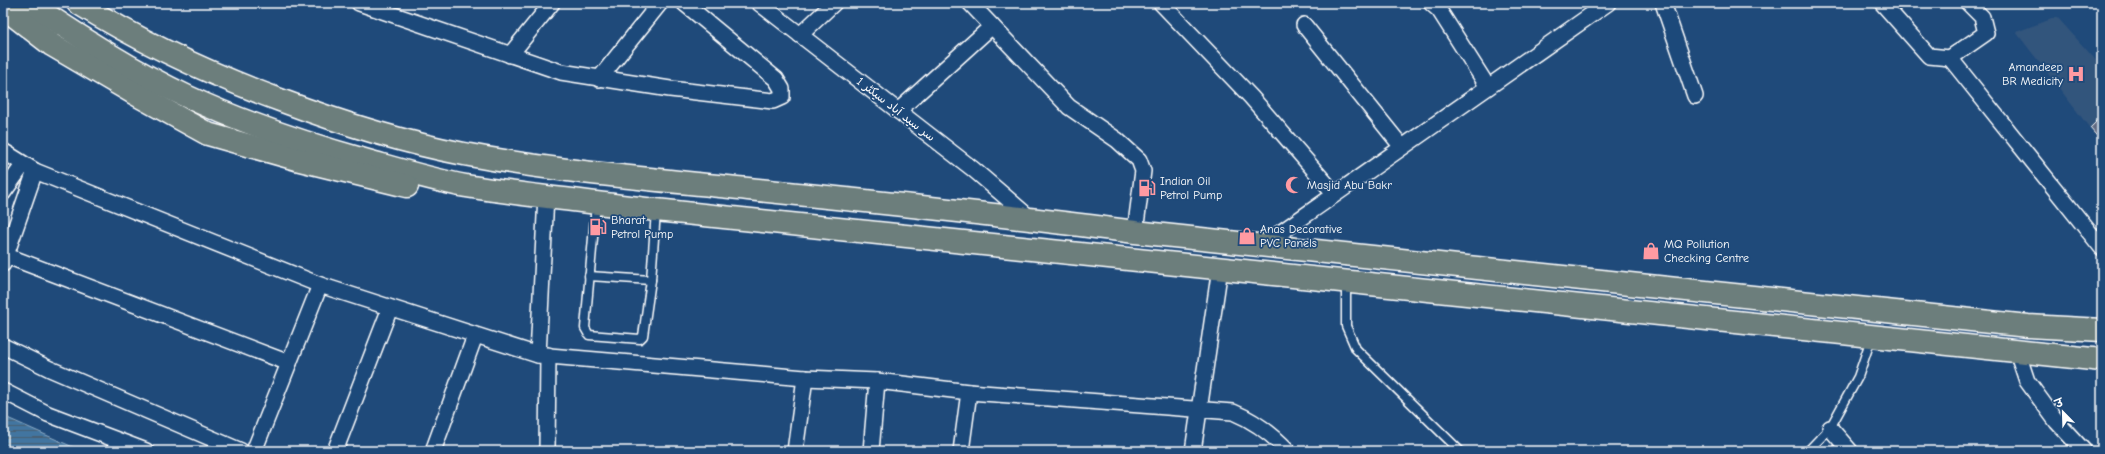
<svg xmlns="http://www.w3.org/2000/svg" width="2105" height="454" viewBox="0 0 2105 454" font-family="'Comic Neue','Playpen Sans Arabic','Playpen Sans Deva',sans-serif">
  <defs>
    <pattern id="water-rules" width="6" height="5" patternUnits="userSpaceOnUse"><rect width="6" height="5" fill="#4375a0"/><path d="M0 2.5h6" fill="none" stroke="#485e72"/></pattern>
    <filter id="shadow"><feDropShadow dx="3.5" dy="3.5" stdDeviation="0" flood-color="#0009"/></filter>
  </defs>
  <rect width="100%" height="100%" fill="#1f4a7a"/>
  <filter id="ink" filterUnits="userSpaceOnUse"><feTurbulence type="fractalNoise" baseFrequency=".025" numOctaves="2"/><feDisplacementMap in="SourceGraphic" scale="8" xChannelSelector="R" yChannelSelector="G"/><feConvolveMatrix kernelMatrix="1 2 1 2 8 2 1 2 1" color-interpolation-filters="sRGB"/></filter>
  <g filter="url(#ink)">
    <path fill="#32547c" d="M2057,17L2102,67V144L2016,32Z"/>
    <path fill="url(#water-rules)" stroke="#8eacc6" d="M3,416L82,451H3Z"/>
    <path fill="#606a82" stroke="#fff" filter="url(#shadow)" d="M2102,116V142L2090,128Z"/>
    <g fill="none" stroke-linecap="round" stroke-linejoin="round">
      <g stroke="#fff" stroke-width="11">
        <g id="lane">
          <path d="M596,204L585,328L589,335L640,339L643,336L651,280L656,211"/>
          <path d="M589,276L651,280"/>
          <path d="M1346,282V326L1356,349L1460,451"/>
          <path d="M1808,451L1830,428L1858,377L1872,336"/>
        </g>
      </g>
      <g stroke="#fff" stroke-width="18">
        <g id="street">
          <path d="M359,3L561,72L670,89L773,101L782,97V89L776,79L684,3"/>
          <path d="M759,3L973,169L1030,218"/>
          <path d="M970,3L1069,107L1117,140L1139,160L1143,171L1135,232"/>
          <path d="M1161,3L1251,97L1335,194"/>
          <path d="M1431,3L1439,10L1488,87"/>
          <path d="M1663,3L1695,96"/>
          <path d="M1882,3L1929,56L1950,58L1957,53"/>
          <path d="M1968,3L1982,17L1986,33L1950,58L2102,248"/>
          <path d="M1304,25L1402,147"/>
          <path d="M800,35L834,3"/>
          <path d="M510,55L552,3"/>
          <path d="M599,79L660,3"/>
          <path d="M898,111L992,26"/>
          <path d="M3,151L35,171L320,285L538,355L805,378L877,381L969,392L1233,412C1255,421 1272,434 1288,451"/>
          <path d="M3,193L23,165"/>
          <path d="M1263,245L1608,3"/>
          <path d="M7,256L289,363"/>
          <path d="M3,264L35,171"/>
          <path d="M3,346L50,369L241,451"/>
          <path d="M2017,351L2027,381L2057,422L2084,451"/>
          <path d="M538,355L546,196"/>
          <path d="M3,391L48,414L146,451"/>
          <path d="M1830,428L1850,451"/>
          <path d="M254,451L320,285"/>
          <path d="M335,451L390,308"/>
          <path d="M433,451L475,336"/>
          <path d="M547,451L548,355"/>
          <path d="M795,451L805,378"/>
          <path d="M871,451L877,381"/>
          <path d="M961,451L969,392"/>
          <path d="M1193,451L1220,268"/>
        </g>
      </g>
      <g stroke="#fff" stroke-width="25">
        <g id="highway">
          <path d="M29,3C80,37 132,71 188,97C246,124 307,144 368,161C400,170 433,180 466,186C529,196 593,202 656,210L2102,360"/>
          <path d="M78,3C144,44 207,73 280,100C341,123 401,142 464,154C558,172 653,179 748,189C877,202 1006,215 1135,232L2028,326L2102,330"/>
          <path d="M3,7L52,45L132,92L208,134L296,159L407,186"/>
        </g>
      </g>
      <use href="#lane" stroke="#1f4a7a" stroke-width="8"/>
      <use href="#street" stroke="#1f4a7a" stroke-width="15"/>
      <use href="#highway" stroke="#6c7e7c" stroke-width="22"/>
    </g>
  </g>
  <defs>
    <g id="hospital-bare" transform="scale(1.38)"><path d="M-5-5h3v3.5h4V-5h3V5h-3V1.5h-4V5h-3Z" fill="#ff9aa2" stroke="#1f4a7a" stroke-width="2.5" paint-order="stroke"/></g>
    <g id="mosque-bare" transform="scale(1.38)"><path d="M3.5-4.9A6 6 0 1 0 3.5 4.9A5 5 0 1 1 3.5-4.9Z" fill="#ff9aa2" stroke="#1f4a7a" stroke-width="2.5" paint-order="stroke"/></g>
    <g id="fuel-bare" transform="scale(1.38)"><path d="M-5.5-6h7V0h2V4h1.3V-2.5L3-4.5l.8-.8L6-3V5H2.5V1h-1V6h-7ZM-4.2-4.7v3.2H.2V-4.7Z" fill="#ff9aa2" stroke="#1f4a7a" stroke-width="2.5" paint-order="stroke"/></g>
    <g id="shop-bare" transform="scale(1.38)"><path d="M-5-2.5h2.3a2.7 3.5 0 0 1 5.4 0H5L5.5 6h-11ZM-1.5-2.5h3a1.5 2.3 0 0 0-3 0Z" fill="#ff9aa2" stroke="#1f4a7a" stroke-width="2.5" paint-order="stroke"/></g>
  </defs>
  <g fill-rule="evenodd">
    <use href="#hospital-bare" x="2076" y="74"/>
    <use href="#mosque-bare" x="1294" y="185"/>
    <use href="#fuel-bare" x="1147" y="188"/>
    <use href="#fuel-bare" x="598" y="227"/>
    <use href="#shop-bare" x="1247" y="236"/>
    <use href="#shop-bare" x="1651" y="251"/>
  </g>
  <g text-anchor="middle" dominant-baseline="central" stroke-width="3.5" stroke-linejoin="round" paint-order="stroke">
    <g font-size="12" fill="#fff" stroke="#1f4a7a" text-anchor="start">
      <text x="2063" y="67" text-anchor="end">Amandeep<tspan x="2063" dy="14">BR Medicity</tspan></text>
      <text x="1160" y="181">Indian Oil<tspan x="1160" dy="14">Petrol Pump</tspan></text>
      <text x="1307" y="185">Masjid Abu Bakr</text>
      <text x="611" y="220">Bharat<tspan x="611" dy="14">Petrol Pump</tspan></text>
      <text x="1260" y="229">Anas Decorative<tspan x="1260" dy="14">PVC Panels</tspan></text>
      <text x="1664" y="244">MQ Pollution<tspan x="1664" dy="14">Checking Centre</tspan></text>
    </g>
    <g font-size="12" fill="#fff" stroke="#1f4a7a">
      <text transform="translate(896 109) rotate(38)">سر سید آباد سیکٹر 1</text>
    </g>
  </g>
  <rect width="2105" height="454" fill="none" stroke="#1f4a7a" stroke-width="16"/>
  <rect x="8" y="8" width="2089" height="438" fill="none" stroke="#fff" stroke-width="1.5" filter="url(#ink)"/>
  <g transform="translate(2063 412) rotate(337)" stroke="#1f4a7a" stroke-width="3" paint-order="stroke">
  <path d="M0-3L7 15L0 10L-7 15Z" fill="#ffffff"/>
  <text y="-6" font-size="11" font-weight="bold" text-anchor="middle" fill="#ffffff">उ</text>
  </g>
</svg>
